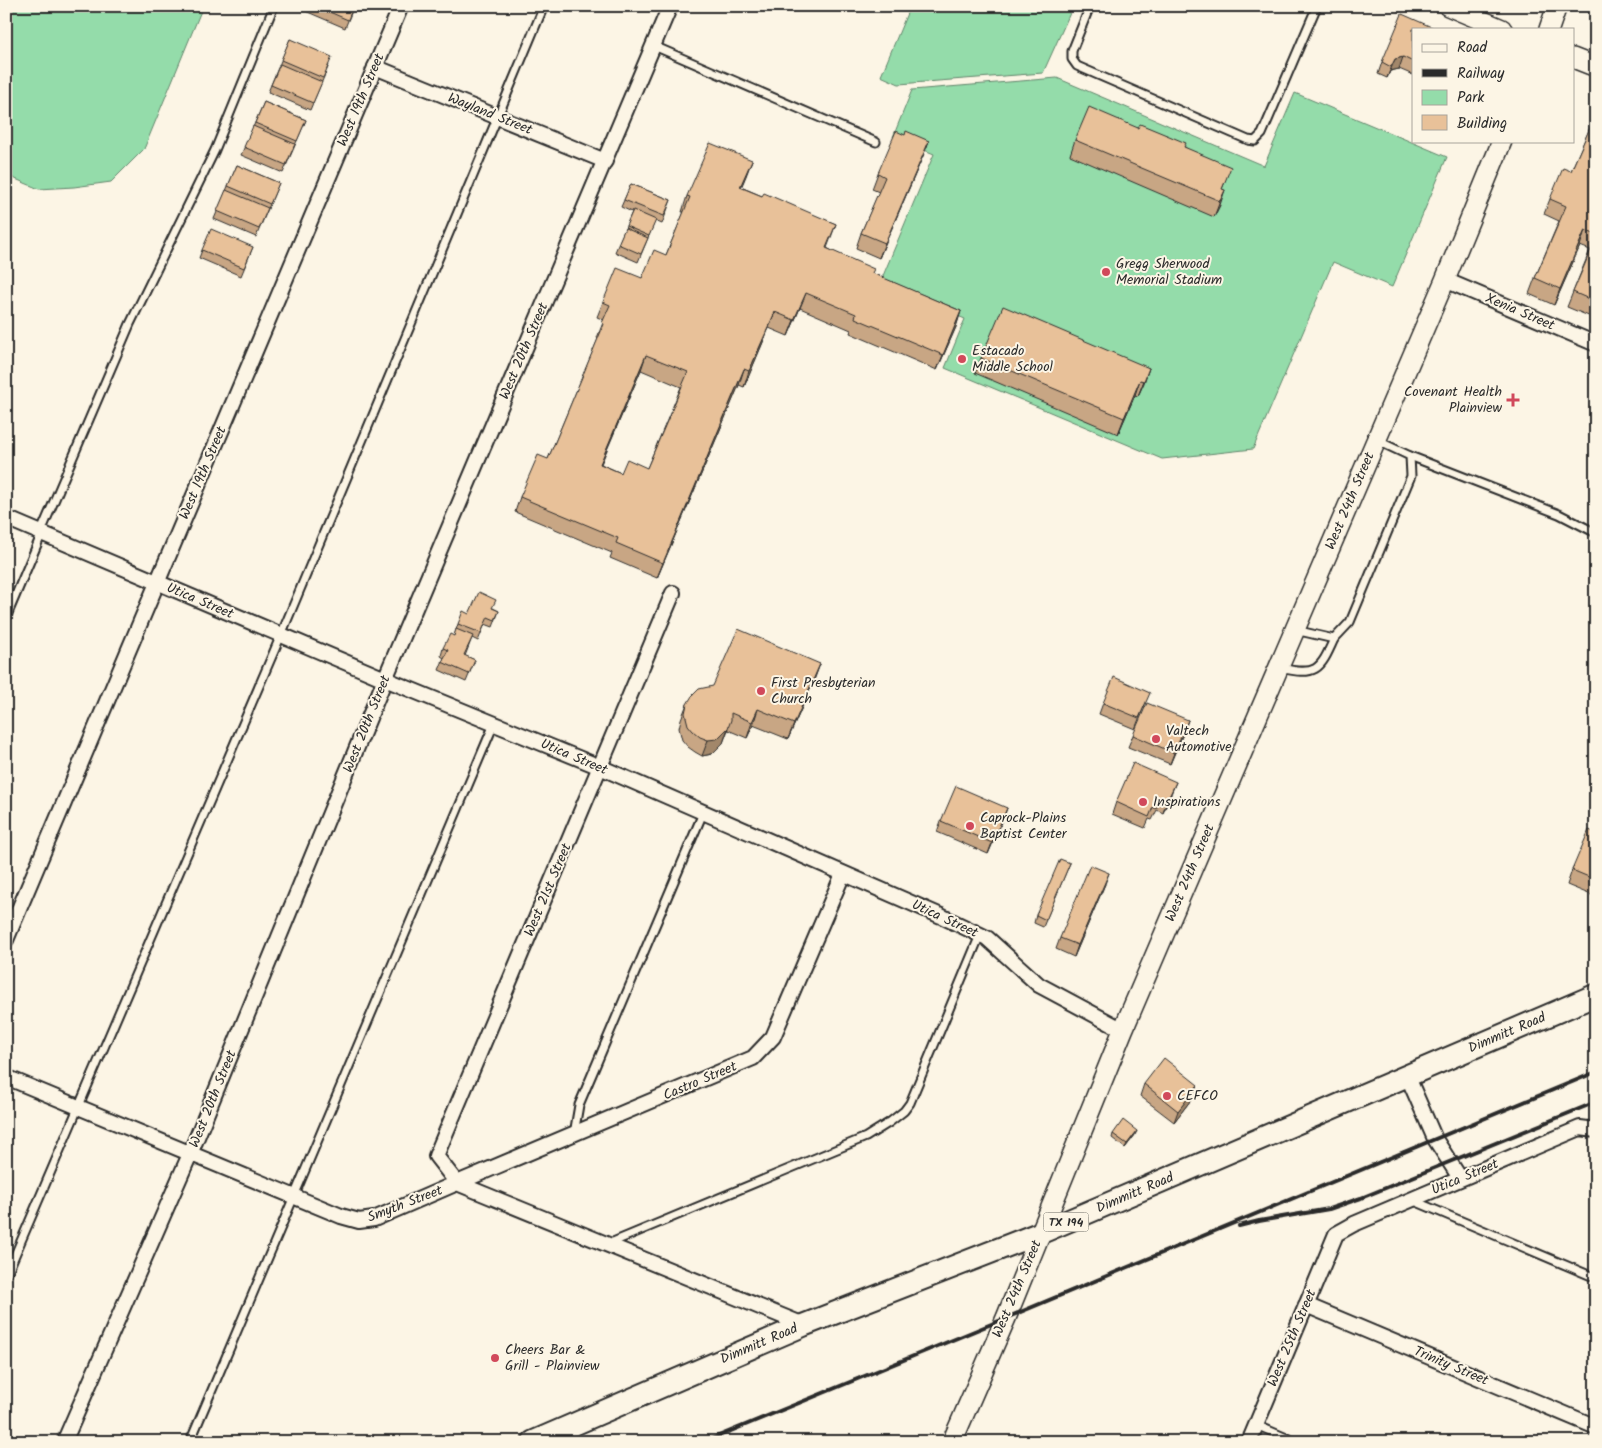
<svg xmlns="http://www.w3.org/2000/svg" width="1602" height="1448" viewBox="0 0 1602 1448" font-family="Kalam,sans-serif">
  <rect width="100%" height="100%" fill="#fcf5e5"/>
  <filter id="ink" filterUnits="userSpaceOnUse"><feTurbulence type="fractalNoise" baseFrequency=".02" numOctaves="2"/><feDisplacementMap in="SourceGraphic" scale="10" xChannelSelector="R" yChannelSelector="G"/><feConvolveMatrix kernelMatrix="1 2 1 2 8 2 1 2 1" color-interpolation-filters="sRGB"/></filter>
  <g filter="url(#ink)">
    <g fill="#94dcaa" stroke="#60846a">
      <path d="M6,6H203L144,149L111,182L74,187L39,189L6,175Z"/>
      <path d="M910,6H1065L1064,10L1070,13L1043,73L899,84L881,76Z"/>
      <path d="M1057,78L1264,166L1295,93L1447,157L1392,287L1333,262L1253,449L1162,459L945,368L965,319L880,283L934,154L893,137L912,90Z"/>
    </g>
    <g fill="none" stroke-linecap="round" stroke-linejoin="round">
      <g stroke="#2b2b2b" stroke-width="11">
        <g id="lane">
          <path d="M1090,6L1072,51V59L1077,66L1248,140L1255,141L1262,134L1317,6"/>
          <path d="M654,46L876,142"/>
          <path d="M1410,456L1559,514L1596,533"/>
          <path d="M6,618L42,533L43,527L130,324L215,150L274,6"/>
          <path d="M1295,630L1334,639L1350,622L1411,476L1410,456L1376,440"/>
          <path d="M1280,668C1316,676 1320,671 1334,639"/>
          <path d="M574,1134L579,1105L703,813"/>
          <path d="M1412,1200L1596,1278"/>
          <path d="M608,1244L866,1137L890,1122L904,1111L910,1103L980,935"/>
          <path d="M6,1276L281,635L544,6"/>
          <path d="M1256,1425L1296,1442"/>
          <path d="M190,1442L494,724"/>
        </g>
      </g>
      <g stroke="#2b2b2b" stroke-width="18">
        <g id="street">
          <path d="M375,67L605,161"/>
          <path d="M1445,280L1596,344"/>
          <path d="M6,518L385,679L600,767L941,916L987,938L1039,985L1123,1030"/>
          <path d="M673,593L436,1156L457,1183L753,1058L773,1037L843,874"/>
          <path d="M6,940L401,6"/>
          <path d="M1407,1075L1435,1139L1460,1178"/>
          <path d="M6,1077L341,1216L359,1221L374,1219L457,1183L804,1325"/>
          <path d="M1306,1305L1596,1427"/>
          <path d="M64,1442L190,1154L385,679L670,6"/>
          <path d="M1249,1442L1336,1234L1354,1224L1580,1128L1596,1130"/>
        </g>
      </g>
      <g stroke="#2b2b2b" stroke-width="22">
        <g id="secondary">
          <path d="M1448,6L1502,29"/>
          <path d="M1549,29L1557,6"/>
          <path d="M1573,58L1596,67"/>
          <path d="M952,1442L1006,1318L1123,1030L1445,280L1502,141"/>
        </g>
      </g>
      <g stroke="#2b2b2b" stroke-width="25">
        <path id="primary" d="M533,1442L804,1325L1040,1233L1596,995"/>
      </g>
      <use href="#lane" stroke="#fcf5e5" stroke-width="7"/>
      <use href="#street" stroke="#fcf5e5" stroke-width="14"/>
      <use href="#secondary" stroke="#fcf5e5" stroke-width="19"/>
      <use href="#primary" stroke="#fcf5e5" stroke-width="21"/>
      <g stroke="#2b2b2b" stroke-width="4">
        <path d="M1239,1226L1259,1221L1329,1209L1361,1198L1596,1102"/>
        <path d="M704,1442L1006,1318L1596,1072"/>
      </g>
    </g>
    <g fill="#c8a684" stroke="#2b2b2b" fill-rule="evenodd">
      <path d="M304,6H354L345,28L303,10Z"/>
      <path d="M1413,29V75L1399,69L1390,71L1387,78L1378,74L1382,62Z"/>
      <path d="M290,39L329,65L310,110L268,92Z"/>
      <path d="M264,102L306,120L283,173L241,155Z"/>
      <path d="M1596,114V319L1567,307L1573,292L1590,250L1580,246L1554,305L1529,294L1535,278L1559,221L1544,214L1550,199L1571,171Z"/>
      <path d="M1138,128L1185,147L1225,182L1222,189L1220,205L1214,217L1070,155L1075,140Z"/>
      <path d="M905,135L929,141L923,156L879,258L856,248L861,233L879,192L872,189L878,173Z"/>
      <path d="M752,160L741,187L762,196L836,224L827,248L873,274L961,311L956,327L937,370L850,333L851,330L800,308L788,336L769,328L744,387L739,385L657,578L610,558L612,553L515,512L520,497L548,459L598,339L597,338L604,320L597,317L603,302L642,278L666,255L684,212H682L687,196ZM641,370L681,387L647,468L621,473L601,464Z"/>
      <path d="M237,165L279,183L256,237L214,219Z"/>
      <path d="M631,184L671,200L662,224L655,221L638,262L615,252L632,212L621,207Z"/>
      <path d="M253,247L241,276L199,258L202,250Z"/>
      <path d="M981,358L1149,368L1138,396L1135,395L1118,434L975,373Z"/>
      <path d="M493,608L499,611L493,627L485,624L478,641L472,638L465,656L475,660L466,682L439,670L444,658L441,656L443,648L454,636L458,624L469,614Z"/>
      <path d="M820,664L814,680L788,739L753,725L747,738L728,730L723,743L712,754L702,756L695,752L688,747L682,740L679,728L681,719L687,704Z"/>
      <path d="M1103,703L1145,704L1135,729L1099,714Z"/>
      <path d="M1188,720L1170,764L1128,747L1133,735Z"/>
      <path d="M1171,794L1163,813L1157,810L1152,820L1149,819L1145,828L1112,814L1116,802Z"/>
      <path d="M1007,808L988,854L937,832L941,821Z"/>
      <path d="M1596,833V897L1567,885L1572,870Z"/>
      <path d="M1070,863L1043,927L1034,923L1036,915Z"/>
      <path d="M1105,884L1074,957L1056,949L1060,938Z"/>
      <path d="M1144,1084L1198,1085L1194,1096L1174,1122L1140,1096Z"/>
      <path d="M1113,1134L1135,1135L1125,1148L1112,1138Z"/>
    </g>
    <g fill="#a2876b" stroke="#2b2b2b">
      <path d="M1403,57L1399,69L1390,71L1387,78L1395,59Z"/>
      <path d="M929,141L923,156L879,258L885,243Z"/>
      <path d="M752,160L746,176L735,202L740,187Z"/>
      <path d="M1225,190L1220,205L1214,217L1220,201Z"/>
      <path d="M1585,230L1580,246L1554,305L1560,289Z"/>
      <path d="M806,293L800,308L788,336L794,320Z"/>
      <path d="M961,311L956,327L937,370L943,355Z"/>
      <path d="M775,312L769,328L744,387L749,371Z"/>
      <path d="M646,355L641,370L594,479L600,464Z"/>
      <path d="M1149,368L1144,383L1138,396L1144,381Z"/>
      <path d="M744,369L739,385L657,578L663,563Z"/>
      <path d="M1140,380L1135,395L1118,434L1124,418Z"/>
      <path d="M820,664L814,680L788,739L794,724Z"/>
      <path d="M758,709L753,725L747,738L752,722Z"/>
      <path d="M1188,720L1184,732L1170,764L1174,753Z"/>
      <path d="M728,728L723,743L712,754L702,756L708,740Z"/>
      <path d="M1176,782L1171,794L1163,813L1167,801Z"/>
      <path d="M1007,808L1003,820L988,854L992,843Z"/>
      <path d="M1109,873L1105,884L1074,957L1078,945Z"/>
      <path d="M1198,1085L1194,1096L1174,1122L1178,1111Z"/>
      <path d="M1137,1131L1135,1135L1125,1148L1127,1144Z"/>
    </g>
    <g fill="#e8c199" stroke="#2b2b2b" fill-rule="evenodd">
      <path d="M316,6H353L348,20Z"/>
      <path d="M1402,14L1436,29H1413V62L1403,57L1395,59L1391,67L1382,62Z"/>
      <path d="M290,39L332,57L323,78L281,60Z"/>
      <path d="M280,64L322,82L313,103L271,85Z"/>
      <path d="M264,102L306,120L297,141L255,123Z"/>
      <path d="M1089,107L1138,128L1140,124L1186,143L1184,147L1231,167L1222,189L1225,190L1220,201L1075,140Z"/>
      <path d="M1596,114V235L1585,230L1560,289L1535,278L1566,206L1550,199L1563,168L1571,171Z"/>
      <path d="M253,126L295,144L286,165L244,147Z"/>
      <path d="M896,131L905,135L906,131L929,141L885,243L861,233L885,177L878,173Z"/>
      <path d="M710,143L752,160L740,187L762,196L764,193L836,224L826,248L874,269L872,273L961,311L943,355L855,318L856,314L806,293L794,320L775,312L749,371L744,369L663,563L616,543L618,538L520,497L538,455L548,459L604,324L602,323L610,305L603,302L617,268L642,278L654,250L666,255L690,197L687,196ZM646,355L688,372L647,468L627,459L621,473L600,464Z"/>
      <path d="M237,165L279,183L270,204L228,186Z"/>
      <path d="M631,184L671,200L664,216L624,200Z"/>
      <path d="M226,190L268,208L259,229L217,211Z"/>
      <path d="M633,210L656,220L649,236L626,226Z"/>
      <path d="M625,228L648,238L641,254L618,244Z"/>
      <path d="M211,229L253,247L244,268L202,250Z"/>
      <path d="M1596,238V302L1573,292Z"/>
      <path d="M1003,306L1149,368L1144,381L1140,380L1124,418L981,358Z"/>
      <path d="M479,592L496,600L492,608L499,611L495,620L488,617L481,633L458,624L463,611L469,614Z"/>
      <path d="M456,629L473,636L464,655L475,660L469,674L442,662L448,650L443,648L450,634L454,636Z"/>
      <path d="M738,629L820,664L794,724L758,709L752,722L731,713V720L728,728L717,739L708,740L700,737L693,731L688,725L685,713L687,704L692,696L699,689L713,686Z"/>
      <path d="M1114,677L1150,693L1139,718L1103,703Z"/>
      <path d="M1147,703L1188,720L1174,753L1133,735Z"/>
      <path d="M1133,763L1176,782L1167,801L1161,798L1156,809L1153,807L1149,817L1116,802Z"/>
      <path d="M956,786L1007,808L992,843L941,821Z"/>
      <path d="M1589,830L1596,833V880L1572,870Z"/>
      <path d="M1060,859L1070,863L1046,920L1036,915Z"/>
      <path d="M1090,865L1109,873L1078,945L1060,938Z"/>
      <path d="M1164,1058L1198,1085L1178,1111L1144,1084Z"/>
      <path d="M1123,1120L1137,1131L1127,1144L1113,1134Z"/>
    </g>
  </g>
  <g fill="#d1495b" stroke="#fcf5e5" stroke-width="2">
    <circle cx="1106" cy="272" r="5"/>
    <circle cx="962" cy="359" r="5"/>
    <path d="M1510.5 392.5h5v5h5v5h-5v5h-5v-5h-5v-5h5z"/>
    <circle cx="761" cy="691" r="5"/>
    <circle cx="1156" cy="739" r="5"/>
    <circle cx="1143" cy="802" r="5"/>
    <circle cx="970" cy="826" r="5"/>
    <circle cx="1167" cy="1096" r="5"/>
    <circle cx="495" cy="1358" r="5"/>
  </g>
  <g text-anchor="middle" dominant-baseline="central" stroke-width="4" stroke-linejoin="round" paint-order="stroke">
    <rect fill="#fcf5e5" stroke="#6a6863" stroke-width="1" x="1043.5" y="1212.5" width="45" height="19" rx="4"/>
    <g font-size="12" font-weight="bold" fill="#2b2b2b">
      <text x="1066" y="1222">TX 194</text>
    </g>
    <g font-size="14" fill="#2b2b2b" stroke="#fcf5e5">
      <text transform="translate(361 100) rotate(-67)">West 19th Street</text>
      <text transform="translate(490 114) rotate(22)">Wayland Street</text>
      <text transform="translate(1520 312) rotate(23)">Xenia Street</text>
      <text transform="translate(524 351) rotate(-67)">West 20th Street</text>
      <text transform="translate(203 473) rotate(-67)">West 19th Street</text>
      <text transform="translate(1350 501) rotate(-67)">West 24th Street</text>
      <text transform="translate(200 601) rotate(23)">Utica Street</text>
      <text transform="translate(367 724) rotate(-68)">West 20th Street</text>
      <text transform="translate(574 757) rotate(23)">Utica Street</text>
      <text transform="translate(1190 873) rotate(-67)">West 24th Street</text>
      <text transform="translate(548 890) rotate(-67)">West 21st Street</text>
      <text transform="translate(945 919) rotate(25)">Utica Street</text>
      <text transform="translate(1507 1033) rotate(-23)">Dimmitt Road</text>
      <text transform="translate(700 1081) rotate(-23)">Castro Street</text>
      <text transform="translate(213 1099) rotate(-68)">West 20th Street</text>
      <text transform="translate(1465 1177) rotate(-23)">Utica Street</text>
      <text transform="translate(1135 1193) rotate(-23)">Dimmitt Road</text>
      <text transform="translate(405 1204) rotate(-21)">Smyth Street</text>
      <text transform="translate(1017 1289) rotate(-67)">West 24th Street</text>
      <text transform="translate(1292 1338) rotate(-67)">West 25th Street</text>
      <text transform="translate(759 1344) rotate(-23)">Dimmitt Road</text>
      <text transform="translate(1451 1366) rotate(23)">Trinity Street</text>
    </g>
    <g font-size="14" fill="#2b2b2b" stroke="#fcf5e5" text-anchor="start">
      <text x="1116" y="264">Gregg Sherwood<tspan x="1116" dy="16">Memorial Stadium</tspan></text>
      <text x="972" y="351">Estacado<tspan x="972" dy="16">Middle School</tspan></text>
      <text x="1502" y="392" text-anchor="end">Covenant Health<tspan x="1502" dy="16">Plainview</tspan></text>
      <text x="771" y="683">First Presbyterian<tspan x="771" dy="16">Church</tspan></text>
      <text x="1166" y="731">Valtech<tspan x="1166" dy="16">Automotive</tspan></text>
      <text x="1153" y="802">Inspirations</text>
      <text x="980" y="818">Caprock-Plains<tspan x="980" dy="16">Baptist Center</tspan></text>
      <text x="1177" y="1096">CEFCO</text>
      <text x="505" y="1350">Cheers Bar &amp;<tspan x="505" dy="16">Grill - Plainview</tspan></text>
    </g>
  </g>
  <rect width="1602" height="1448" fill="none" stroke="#fcf5e5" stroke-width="25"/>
  <rect x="12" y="12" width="1577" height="1423" fill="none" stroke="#2b2b2b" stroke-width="2" filter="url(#ink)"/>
  <rect x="1412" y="28" width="162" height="115" fill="#fcf5e5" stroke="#a8a49b"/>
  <rect x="1422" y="44" width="25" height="8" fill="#fcf5e5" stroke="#a8a49b"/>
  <text x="1457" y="52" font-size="15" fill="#2b2b2b">Road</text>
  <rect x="1422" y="69" width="25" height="8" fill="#2b2b2b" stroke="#a8a49b"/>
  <text x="1457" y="78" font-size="15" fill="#2b2b2b">Railway</text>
  <rect x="1422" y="90" width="25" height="15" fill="#94dcaa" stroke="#a8a49b"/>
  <text x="1457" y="102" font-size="15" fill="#2b2b2b">Park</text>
  <rect x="1422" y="115" width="25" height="15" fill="#e8c199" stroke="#a8a49b"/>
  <text x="1457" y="128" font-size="15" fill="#2b2b2b">Building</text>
</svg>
